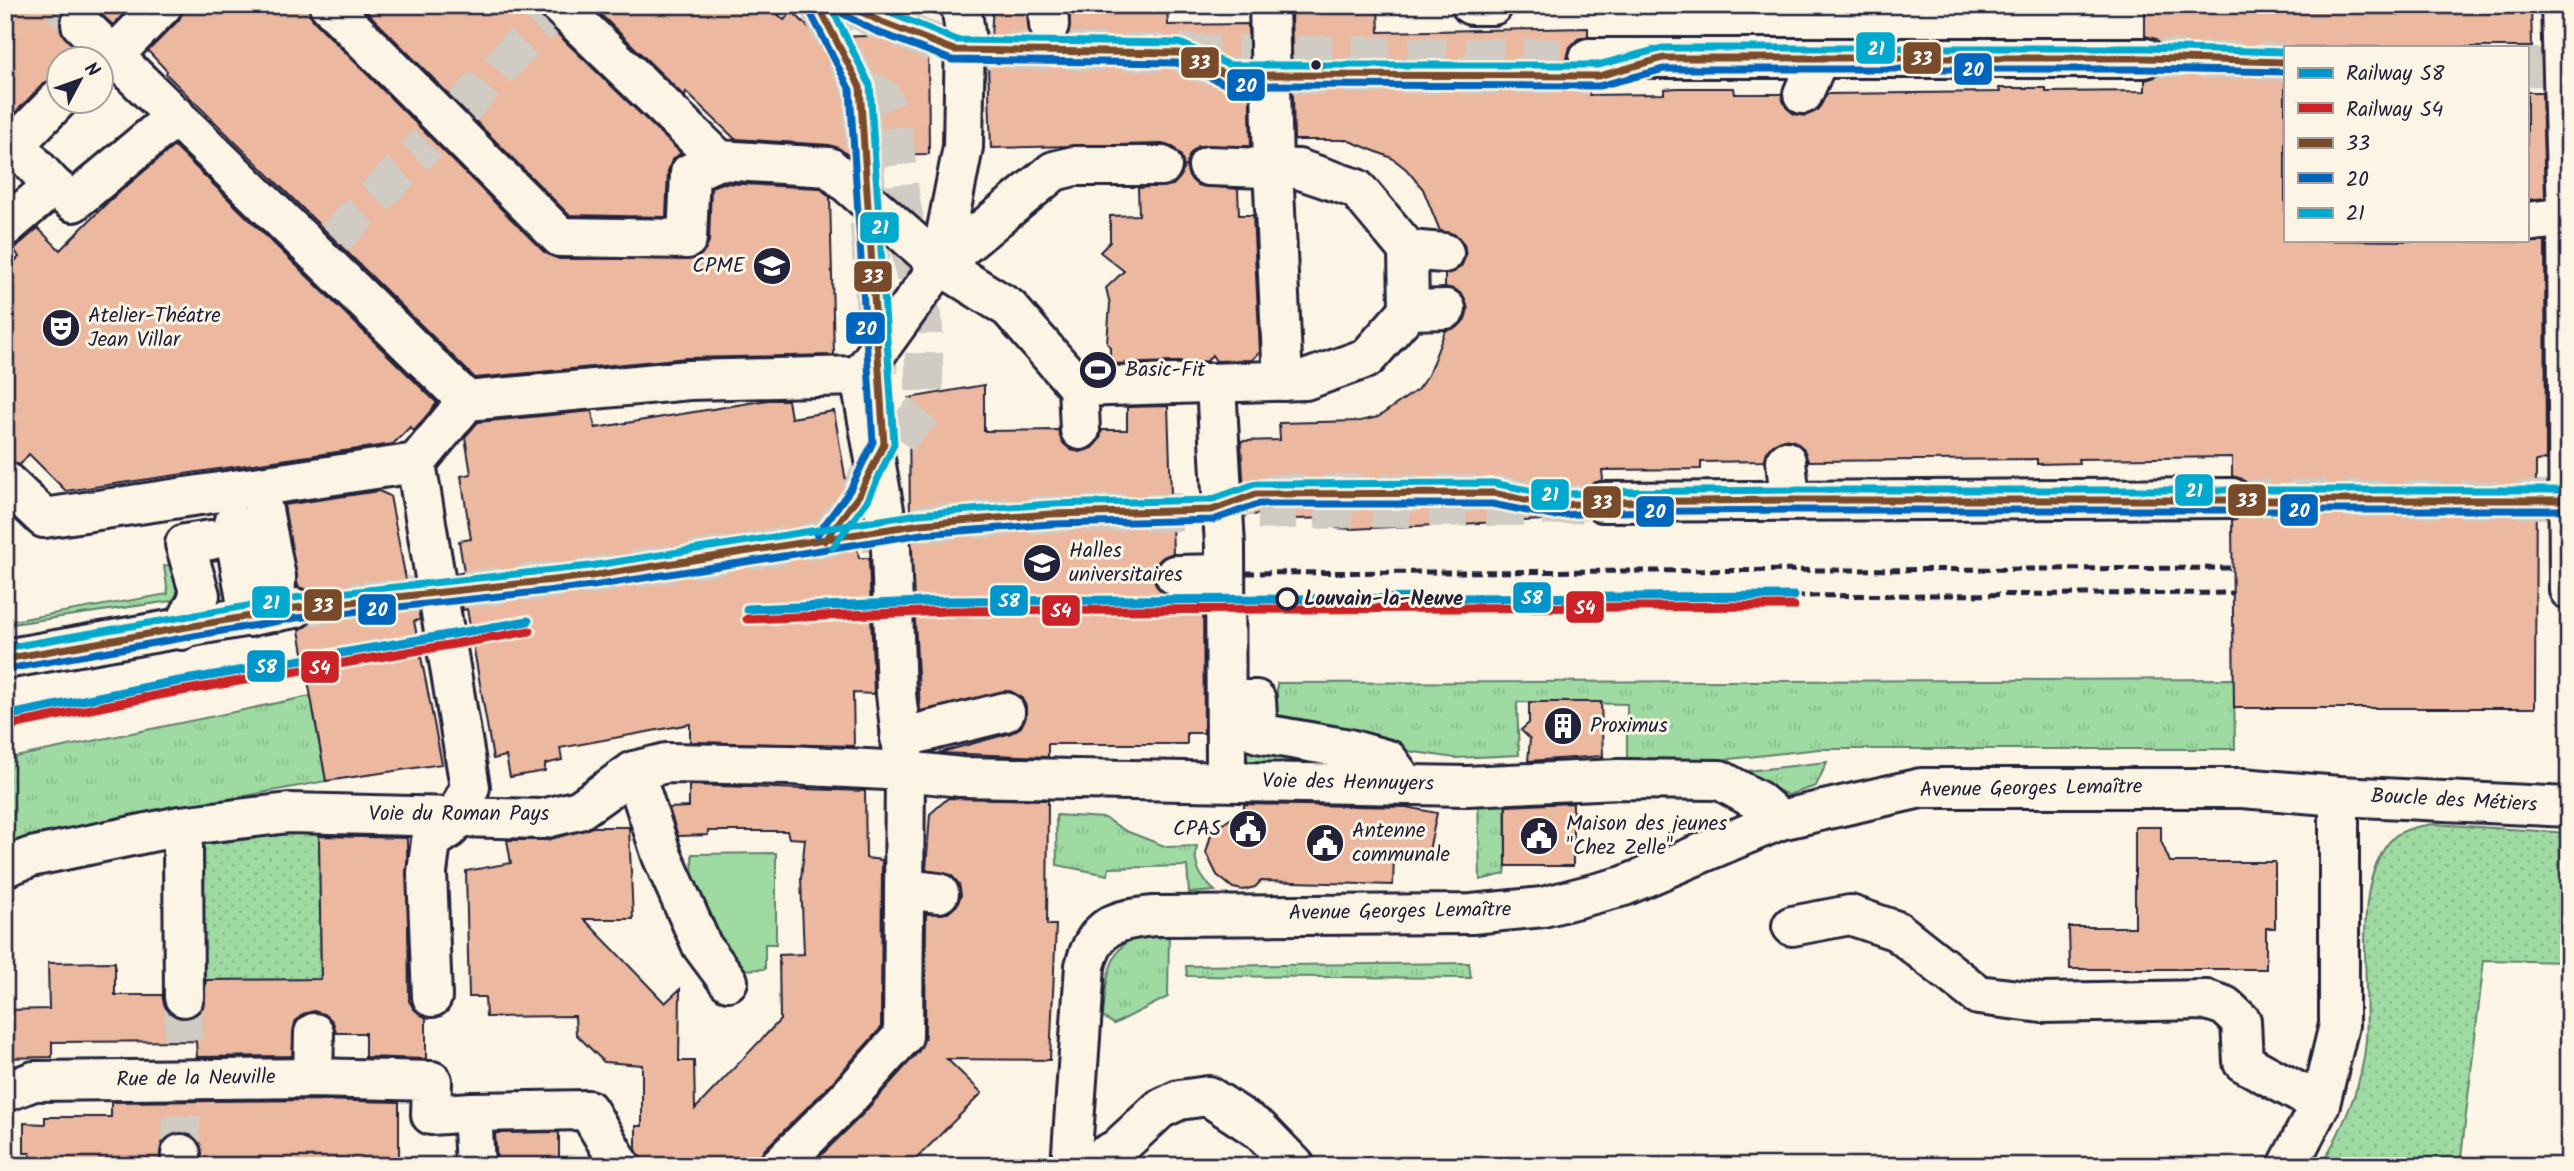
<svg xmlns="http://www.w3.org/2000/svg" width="2574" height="1171" viewBox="0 0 2574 1171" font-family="Kalam,sans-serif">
  <defs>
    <pattern id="grass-tufts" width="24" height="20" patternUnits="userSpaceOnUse" patternTransform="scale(1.75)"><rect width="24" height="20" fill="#9edaa1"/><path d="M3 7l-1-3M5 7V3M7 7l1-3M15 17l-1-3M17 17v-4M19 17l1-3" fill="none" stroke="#88bb8c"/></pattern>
    <pattern id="park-dots" width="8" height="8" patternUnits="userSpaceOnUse" patternTransform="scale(1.75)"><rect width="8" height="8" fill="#9edaa1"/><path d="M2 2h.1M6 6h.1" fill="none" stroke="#88bb8c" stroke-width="1.8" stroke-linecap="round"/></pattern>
  </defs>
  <rect width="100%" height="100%" fill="#fcf5e5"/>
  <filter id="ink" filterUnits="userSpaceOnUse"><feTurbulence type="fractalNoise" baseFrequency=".0143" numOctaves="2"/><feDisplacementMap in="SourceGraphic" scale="14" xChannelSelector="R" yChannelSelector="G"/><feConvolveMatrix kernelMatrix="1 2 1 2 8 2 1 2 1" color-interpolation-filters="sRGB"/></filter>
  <g filter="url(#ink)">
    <g fill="url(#grass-tufts)" stroke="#607e6e" stroke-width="2">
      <path d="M180,563L182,592L171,601L5,625V622L168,594L164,566Z"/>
      <path d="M2234,679L2235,749H1819L1721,760L1627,763V704L1517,702L1519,755L1455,758L1381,747L1277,724V683Z"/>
      <path d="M311,696L326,781L174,809L5,857V759Z"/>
      <path d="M1234,738L1369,769L1234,764Z"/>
      <path d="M1827,762L1816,786L1788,795L1747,775V771Z"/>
      <path d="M1478,795L1505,797L1506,866L1505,874L1480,880Z"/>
      <path d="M1056,815L1105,818L1126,831L1167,847L1197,846C1192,865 1201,879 1215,891L1189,893L1187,866L1109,868L1108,875L1057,865Z"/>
      <path d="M1169,931L1168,997L1114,1024L1103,1017C1105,988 1107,946 1140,934C1149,931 1160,932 1169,931Z"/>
      <path d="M1469,963L1471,978L1187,976L1186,966Z"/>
    </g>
    <g fill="url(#park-dots)" stroke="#607e6e" stroke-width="2">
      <path d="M2434,824L2569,833V962L2484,960L2460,1166H2321C2343,1127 2363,1085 2366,1040C2371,982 2349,880 2394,837C2405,828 2421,826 2434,824Z"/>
      <path d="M319,830L321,999L305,980H199L198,837Z"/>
    </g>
    <path fill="#9edaa1" stroke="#607e6e" stroke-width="2" d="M776,853V944H765V969L736,970L693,888L692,854Z"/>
    <g fill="#ecb89f" stroke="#22223b" stroke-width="2">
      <path d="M5,5H71L60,18V29L78,51L76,60H60V77L44,83L5,123Z"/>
      <path d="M91,5H132L113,25Z"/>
      <path d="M184,5H308L313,20L544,252L559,259L697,258L705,251L709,241L711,187L722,183L820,188L830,197L834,355L687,358L475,378L166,74L167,71L148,51L179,20Z"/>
      <path d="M360,5H538L544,21L681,153L672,160L668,171L666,217L569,215Z"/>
      <path d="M591,5H768L784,20L792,11L818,37L928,35L929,154L848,155L830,145L735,139L686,92L685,97Z"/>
      <path d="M993,5H1026L1030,36L1038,44L1049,47L1060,44L1069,34L1070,5H1167L1168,25L1248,24L1251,146H1198L1190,154L1186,166L1189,177L1197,185L1238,189L1239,215H1253L1260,352L1252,360L1216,361L1212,355L1207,361L1110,364V347L1107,343L1110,304L1106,288L1124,271L1100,252L1110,242V216L1139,215L1138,188L1173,185L1181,176L1184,167L1181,156L1173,147L1162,144L991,148L987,36H991Z"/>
      <path d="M2145,5H2531L2532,47H2285V240L2545,242L2546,460L2536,461L2535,708H2234L2232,520L2244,516L2251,509L2254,499L2250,486L2242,479L2232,476V457L2078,459L2079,463L2037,464V459L1808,461L1803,448L1794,441L1784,439L1773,444L1764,461L1701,462V469L1602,470L1603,480L1591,484L1584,492L1581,503L1589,518L1350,529L1336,528L1335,518L1294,519L1293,513L1245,515L1241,441L1280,440L1279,423L1360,421L1378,417L1417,390L1428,375L1445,331L1458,327L1465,319L1468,309L1464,297L1456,290L1445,287V274L1454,272L1462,265L1466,255L1464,244L1456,235L1440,231L1423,189L1406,169L1392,158L1347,140H1294L1291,8L1378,9L1379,32L1588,28V36L1578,39L1570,47L1567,59L1570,68L1578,77L1589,80V95L1664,94V89L1678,88H1734L1735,94H1782L1786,107L1794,114L1805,116L1816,111L1827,94L2000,92L1999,88H2046V92L2145,91V80L2155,77L2164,69L2167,57L2164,48L2156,39L2145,36Z"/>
      <path d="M2527,92H2542L2545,198L2527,200Z"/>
      <path d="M174,146L437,403L414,431L410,427L393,444L66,491L29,454L20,465L5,460V271L19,257L14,249L38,228L60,250L109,201Z"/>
      <path d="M984,385V431L1058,430L1062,442L1071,450L1080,452L1092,448L1100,439L1102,430H1127V407L1168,406L1173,553L1163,557L1156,564L1153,576L1157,587L1165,594L1203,596L1204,733H1187V744H1048V757L938,753L1011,733L1021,727L1026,717V706L1021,697L1010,691L920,711L910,533L909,398Z"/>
      <path d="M768,400H788L791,418L834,411L859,558H869L874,694L853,693L854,746L690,742V724L560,748L562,760L545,764V771L510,777L506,756L493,759L467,609L463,610L457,574L464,572L459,541L471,539L461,476L471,474L465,437L478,422L592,411L595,428Z"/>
      <path d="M379,491L390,496L407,585L414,584L420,620L414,621L442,764L326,781L299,630L310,624L316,615L317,605L311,593L298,587L284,505Z"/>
      <path d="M1529,702H1601L1603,756L1528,761L1530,739L1521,730L1529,723Z"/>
      <path d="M689,785L865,791L866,858L882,860L881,1028L829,1086L764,1150L758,1166H643L636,1149V1126H642V1065L604,1062L576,1034L575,1016L486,1017L485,997H469L466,871L511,863L507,840H547L593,827H629L633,919H584L665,1003L680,989L679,1061H694L695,1109L780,1020L779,955L804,954L801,879L805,839L789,838L787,831H708V835L678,836L669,808L689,807Z"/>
      <path d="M948,798L1048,800L1047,925H1056L1050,1060L947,1059L982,1093L909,1166H810L861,1116L919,1051L925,1037L926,914L948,913L957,905L961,895L959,884L951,875L926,870L930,814Z"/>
      <path d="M1573,803V866H1506V806Z"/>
      <path d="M1244,804L1406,807L1437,813L1428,855L1394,857L1393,885L1261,881L1255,887L1243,890L1233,888L1217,875L1206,853L1212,831L1244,810Z"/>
      <path d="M2135,827H2161V841L2170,862H2275V928H2266V969H2070L2069,927H2135Z"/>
      <path d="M319,836L407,838L409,1001L414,1009L426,1017V1059L365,1057V1033H336L333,1022L326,1015L314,1011L303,1014L295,1022L292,1056L197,1057L196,1041L52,1042V1057L5,1058V1010L49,1009L48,963L115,962V995H162L166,1009L174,1016L183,1019L196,1015L203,1007L206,980L321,979Z"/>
      <path d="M313,1100L399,1102V1166L203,1165L200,1143L191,1135L182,1132L171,1135L162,1143L159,1165L30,1166V1153H24V1123L45,1124V1117H111V1102Z"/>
      <path d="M559,1132V1166H497L495,1133Z"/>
    </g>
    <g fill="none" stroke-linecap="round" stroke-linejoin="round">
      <g stroke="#d0cbc3" stroke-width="38" stroke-dasharray="38 19" stroke-linecap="butt">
        <path d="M61,5L81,24"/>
        <path d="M1179,53L1227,75H1589"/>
        <path d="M860,87L882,97L893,122L900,194L924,328V410L898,438L884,444"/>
        <path d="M459,112L548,15"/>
        <path d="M335,238L428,143"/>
        <path d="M1212,510L1256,494L1280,493H1493L1552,506"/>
        <path d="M1050,514V508"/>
        <path d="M181,1154L184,997"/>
      </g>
      <g stroke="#d0cbc3" stroke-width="38" stroke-dasharray="38 19" stroke-linecap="butt">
        <path d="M818,5L860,87L879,374"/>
        <path d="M848,5L879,21L954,50L1589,58"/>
        <path d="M2145,58L2285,62"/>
        <path d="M2527,67L2569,68"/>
        <path d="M2232,498L2569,500"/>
        <path d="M825,541L859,495L883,444"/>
        <path d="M295,608L591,576L921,524L1050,514L1552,506L1603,502"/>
      </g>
      <g stroke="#22223b" stroke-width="44">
        <g id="minor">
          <path d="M329,5L560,237L687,239L690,173L719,160"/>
          <path d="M559,5L719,160L829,167L940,265L860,376L891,549L896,694L905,771L903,1036L845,1101L779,1166"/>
          <path d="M1048,5L1049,25"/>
          <path d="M1269,5L1273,167L1283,381"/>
          <path d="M1471,5H1493"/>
          <path d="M2561,5L2567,217L2569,590"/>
          <path d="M81,24L467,401"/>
          <path d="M97,60L101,56H113L163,5"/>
          <path d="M1803,94L1818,60"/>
          <path d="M53,186L73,202L176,116"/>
          <path d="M2527,222L2567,217"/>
          <path d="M5,227L53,186L15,144L60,98"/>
          <path d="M1408,250L1444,253"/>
          <path d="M940,265L963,147L965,33L961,5"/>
          <path d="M940,265L1054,171L1074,166H1162"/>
          <path d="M940,265L1009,308L1078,387"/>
          <path d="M1409,310L1446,309"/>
          <path d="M1216,385L1225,546L1226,765L1221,781"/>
          <path d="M1080,430L1078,387L1305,380L1367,358L1409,310L1408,250L1357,189L1298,169L1208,166"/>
          <path d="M1786,461L1790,500"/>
          <path d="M416,463L470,787L450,828L431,841L427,873L432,997"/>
          <path d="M5,481L44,518L416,463L467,401L689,380L860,376"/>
          <path d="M263,510L276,577L275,612"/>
          <path d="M233,524L249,617"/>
          <path d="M1175,575L1224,574"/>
          <path d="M182,630L200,595L185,544L211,540"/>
          <path d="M1234,700H1256L1258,733L1349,749L1388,760L1406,785"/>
          <path d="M900,738L1005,712"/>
          <path d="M634,771L662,856L702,946L728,981"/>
          <path d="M180,826L183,847L184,997"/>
          <path d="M5,867L31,857L180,826L289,813L542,819L579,810L634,771L666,763L789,765L905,771L961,777L1467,786L1618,779L1720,780L1758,801L1780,820"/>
          <path d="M904,889L939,893"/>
          <path d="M1792,926L1850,915L1897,931L1978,995L2042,1003L2207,1000L2225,1006L2241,1021L2243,1062L2320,1104"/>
          <path d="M313,1078L314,1033"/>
          <path d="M5,1092L34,1081L313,1078L432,1081L431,1115L472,1112L475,1166"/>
          <path d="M472,1112L588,1110L621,1166"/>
          <path d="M181,1154V1166"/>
          <path d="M1071,1166L1085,966C1096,924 1115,920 1154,916L1472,914L1543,907L1624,886L1780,820L1921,788H2242L2339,796L2569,807"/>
          <path d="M1086,1166L1117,1149L1160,1109L1179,1100L1208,1096L1260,1130L1295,1166"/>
          <path d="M2288,1166L2320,1104L2339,1025V796"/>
        </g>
      </g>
      <g stroke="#22223b" stroke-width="44">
        <g id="major">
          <path d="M1589,58H2145"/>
          <path d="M1603,502L2232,498"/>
          <path d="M5,659L295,608"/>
        </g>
      </g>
      <use href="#minor" stroke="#fcf5e5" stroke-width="38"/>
      <use href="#major" stroke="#fcf5e5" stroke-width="38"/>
      <g stroke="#22223b" stroke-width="5" stroke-dasharray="10 5" stroke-linecap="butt">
        <path d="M1245,573L2233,568"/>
        <path d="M1794,596L2233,593"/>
      </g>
      <g stroke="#fcf5e5" stroke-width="12">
        <g id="bus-1">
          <path d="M818,5L860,87L884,444L859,495L825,541"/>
          <path d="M848,5L879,21L954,50L1179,53L1227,75L1599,76L1663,58H2145L2285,62"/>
          <path d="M5,659L295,608L591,576L921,524L1050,514L1212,510L1256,494L1493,493L1552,506L1603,502L1790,500H2569"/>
        </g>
      </g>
      <g stroke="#fcf5e5" stroke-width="12">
        <g id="bus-2">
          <path d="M809,10L850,90L873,442L850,490L817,535"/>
          <path d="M843,14L875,31L952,60L1177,63L1227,85L1599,86L1664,69H2145L2285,72"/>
          <path d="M7,669L296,618L593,586L922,534L1051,524L1213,520L1258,504H1492L1552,516L1603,512L1790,510H2569"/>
        </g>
      </g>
      <g stroke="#fcf5e5" stroke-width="12">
        <g id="bus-3">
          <path d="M830,5L870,85L894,444L868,500L833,547"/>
          <path d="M871,5L956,40L1180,43L1229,65H1598L1663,48H2145L2285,52"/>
          <path d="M5,648L293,598L590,566L919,514L1050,504L1210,500L1255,484L1493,483L1553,495L1603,492L1790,490H2569"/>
        </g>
      </g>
      <use href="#bus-1" stroke="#7a4b2a" stroke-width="7"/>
      <use href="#bus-2" stroke="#0065bd" stroke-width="7"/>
      <use href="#bus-3" stroke="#00a9ce" stroke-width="7"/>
      <g stroke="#fcf5e5" stroke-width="14">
        <g id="rail-1">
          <path d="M747,609L947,601L1794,596"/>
          <path d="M5,716L162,684L528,621"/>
        </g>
      </g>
      <g stroke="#fcf5e5" stroke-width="14">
        <g id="rail-2">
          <path d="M747,619L947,611L1794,606"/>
          <path d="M7,726L164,694L530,631"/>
        </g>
      </g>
      <use href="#rail-1" stroke="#0096cb" stroke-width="9"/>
      <use href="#rail-2" stroke="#cb2127" stroke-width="9"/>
    </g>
  </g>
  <defs>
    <g id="university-disc" transform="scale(2.0125)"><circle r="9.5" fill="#22223b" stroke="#fcf5e5"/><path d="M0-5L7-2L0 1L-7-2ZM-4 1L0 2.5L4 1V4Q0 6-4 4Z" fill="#fff"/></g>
    <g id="theatre-disc" transform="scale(2.0125)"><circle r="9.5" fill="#22223b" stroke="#fcf5e5"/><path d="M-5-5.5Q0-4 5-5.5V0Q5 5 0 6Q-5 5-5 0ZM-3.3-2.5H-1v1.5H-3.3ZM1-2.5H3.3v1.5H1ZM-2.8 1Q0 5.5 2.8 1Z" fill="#fff"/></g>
    <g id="stadium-disc" transform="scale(2.0125)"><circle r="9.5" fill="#22223b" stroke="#fcf5e5"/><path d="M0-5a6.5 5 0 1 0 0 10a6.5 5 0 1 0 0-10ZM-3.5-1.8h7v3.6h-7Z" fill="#fff"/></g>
    <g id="building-disc" transform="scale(2.0125)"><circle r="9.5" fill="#22223b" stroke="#fcf5e5"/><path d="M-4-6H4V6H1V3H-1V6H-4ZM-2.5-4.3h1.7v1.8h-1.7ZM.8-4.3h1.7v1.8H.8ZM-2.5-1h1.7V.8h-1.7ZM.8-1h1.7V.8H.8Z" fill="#fff"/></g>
    <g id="civic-disc" transform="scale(2.0125)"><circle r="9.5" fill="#22223b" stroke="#fcf5e5"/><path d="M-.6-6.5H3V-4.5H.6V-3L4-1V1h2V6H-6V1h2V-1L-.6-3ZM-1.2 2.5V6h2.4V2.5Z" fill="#fff"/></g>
  </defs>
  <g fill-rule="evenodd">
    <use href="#university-disc" x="772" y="266"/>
    <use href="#theatre-disc" x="61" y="328"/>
    <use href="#stadium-disc" x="1098" y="370"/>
    <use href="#university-disc" x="1042" y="563"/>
    <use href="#building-disc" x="1563" y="726"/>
    <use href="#civic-disc" x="1248" y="829"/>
    <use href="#civic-disc" x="1539" y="836"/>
    <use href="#civic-disc" x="1325" y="843"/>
  </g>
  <circle fill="#22223b" stroke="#fcf5e5" stroke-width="2.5" cx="1316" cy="65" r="6"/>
  <circle fill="#fcf5e5" stroke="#22223b" stroke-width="3.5" cx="1287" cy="599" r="10"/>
  <g text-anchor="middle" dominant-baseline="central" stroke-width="6" stroke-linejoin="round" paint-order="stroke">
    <g font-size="21" fill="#22223b" stroke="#fcf5e5" text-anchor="start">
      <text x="745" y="266" text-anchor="end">CPME</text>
      <text x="88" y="316">Atelier-Théatre<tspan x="88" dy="24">Jean Villar</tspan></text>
      <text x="1125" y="370">Basic-Fit</text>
      <text x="1069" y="551">Halles<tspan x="1069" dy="24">universitaires</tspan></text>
      <text x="1590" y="726">Proximus</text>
      <text x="1566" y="824">Maison des jeunes<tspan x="1566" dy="24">"Chez Zelle"</tspan></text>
      <text x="1221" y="829" text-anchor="end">CPAS</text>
      <text x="1352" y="831">Antenne<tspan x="1352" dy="24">communale</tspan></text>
    </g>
    <g font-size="21" font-weight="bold" fill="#22223b" stroke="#fcf5e5" text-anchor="start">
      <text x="1304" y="599">Louvain-la-Neuve</text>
    </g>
    <g font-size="21" fill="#22223b" stroke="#fcf5e5">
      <text transform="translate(1348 783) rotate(1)">Voie des Hennuyers</text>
      <text transform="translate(2031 789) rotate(-1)">Avenue Georges Lemaître</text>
      <text transform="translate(2454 801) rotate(3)">Boucle des Métiers</text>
      <text x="459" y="814">Voie du Roman Pays</text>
      <text transform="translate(1400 912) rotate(-1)">Avenue Georges Lemaître</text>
      <text transform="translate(196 1079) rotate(-1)">Rue de la Neuville</text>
    </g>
  </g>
  <g stroke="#fcf5e5" stroke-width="2.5">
    <rect x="1855" y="31" width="41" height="34" rx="7" fill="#00a9ce"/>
    <rect x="1902" y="41" width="40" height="34" rx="7" fill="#7a4b2a"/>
    <rect x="1180" y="46" width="40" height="33" rx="7" fill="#7a4b2a"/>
    <rect x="1953" y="52" width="40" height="34" rx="7" fill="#0065bd"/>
    <rect x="1226" y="68" width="40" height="34" rx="7" fill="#0065bd"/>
    <rect x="859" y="211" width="41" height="33" rx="7" fill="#00a9ce"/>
    <rect x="853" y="260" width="40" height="33" rx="7" fill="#7a4b2a"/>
    <rect x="845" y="311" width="41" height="34" rx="7" fill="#0065bd"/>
    <rect x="2174" y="473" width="40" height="34" rx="7" fill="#00a9ce"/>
    <rect x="1530" y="478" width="40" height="33" rx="7" fill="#00a9ce"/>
    <rect x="2227" y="483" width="40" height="34" rx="7" fill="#7a4b2a"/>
    <rect x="1582" y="485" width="40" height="34" rx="7" fill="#7a4b2a"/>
    <rect x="2279" y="493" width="40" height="34" rx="7" fill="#0065bd"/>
    <rect x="1635" y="495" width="40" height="33" rx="7" fill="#0065bd"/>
    <rect x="1512" y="581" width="40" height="33" rx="7" fill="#0096cb"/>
    <rect x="989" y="584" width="40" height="33" rx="7" fill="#0096cb"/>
    <rect x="251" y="585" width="40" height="34" rx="7" fill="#00a9ce"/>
    <rect x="303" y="588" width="40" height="34" rx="7" fill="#7a4b2a"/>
    <rect x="1565" y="590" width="40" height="34" rx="7" fill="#cb2127"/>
    <rect x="357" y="593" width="40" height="33" rx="7" fill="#0065bd"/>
    <rect x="1041" y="594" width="40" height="33" rx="7" fill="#cb2127"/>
    <rect x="246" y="649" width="40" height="34" rx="7" fill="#0096cb"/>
    <rect x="300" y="650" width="40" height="34" rx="7" fill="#cb2127"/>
  </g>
  <g font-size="19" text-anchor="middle" font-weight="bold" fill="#fff">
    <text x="1876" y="55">21</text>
    <text x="1922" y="65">33</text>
    <text x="1200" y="69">33</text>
    <text x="1973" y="76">20</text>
    <text x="1246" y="92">20</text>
    <text x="880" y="234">21</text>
    <text x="873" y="283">33</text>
    <text x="866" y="335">20</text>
    <text x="2194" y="497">21</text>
    <text x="1550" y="501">21</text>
    <text x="2247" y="507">33</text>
    <text x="1602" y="509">33</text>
    <text x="2299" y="517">20</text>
    <text x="1655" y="518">20</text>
    <text x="1532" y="604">S8</text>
    <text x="1009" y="607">S8</text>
    <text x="271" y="609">21</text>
    <text x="323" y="612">33</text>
    <text x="1585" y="614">S4</text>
    <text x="377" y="616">20</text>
    <text x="1061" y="617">S4</text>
    <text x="266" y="673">S8</text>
    <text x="320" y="674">S4</text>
  </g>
  <rect width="2574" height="1171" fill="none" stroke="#fcf5e5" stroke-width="28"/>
  <rect x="14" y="14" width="2546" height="1143" fill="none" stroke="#22223b" stroke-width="2.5" filter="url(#ink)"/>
  <rect x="2284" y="46" width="245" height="196" fill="#fcf5e5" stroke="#a5a1a1" stroke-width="2"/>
  <rect x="2298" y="68" width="35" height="10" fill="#0096cb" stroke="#a5a1a1" stroke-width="2"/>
  <text x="2346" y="80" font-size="21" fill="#22223b">Railway S8</text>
  <rect x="2298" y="103" width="35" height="10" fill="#cb2127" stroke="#a5a1a1" stroke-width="2"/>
  <text x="2346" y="116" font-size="21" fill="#22223b">Railway S4</text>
  <rect x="2298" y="138" width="35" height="10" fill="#7a4b2a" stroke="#a5a1a1" stroke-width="2"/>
  <text x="2346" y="150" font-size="21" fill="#22223b">33</text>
  <rect x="2298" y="173" width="35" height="10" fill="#0065bd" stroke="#a5a1a1" stroke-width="2"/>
  <text x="2346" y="186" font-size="21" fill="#22223b">20</text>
  <rect x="2298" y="208" width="35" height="10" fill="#00a9ce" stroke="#a5a1a1" stroke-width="2"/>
  <text x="2346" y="220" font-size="21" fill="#22223b">21</text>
  <g transform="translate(80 80) rotate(49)"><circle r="33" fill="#fcf5e5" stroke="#a5a1a1" stroke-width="2"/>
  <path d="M0-5L12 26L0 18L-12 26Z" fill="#22223b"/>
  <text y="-10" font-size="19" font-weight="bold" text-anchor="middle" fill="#22223b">N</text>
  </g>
</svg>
